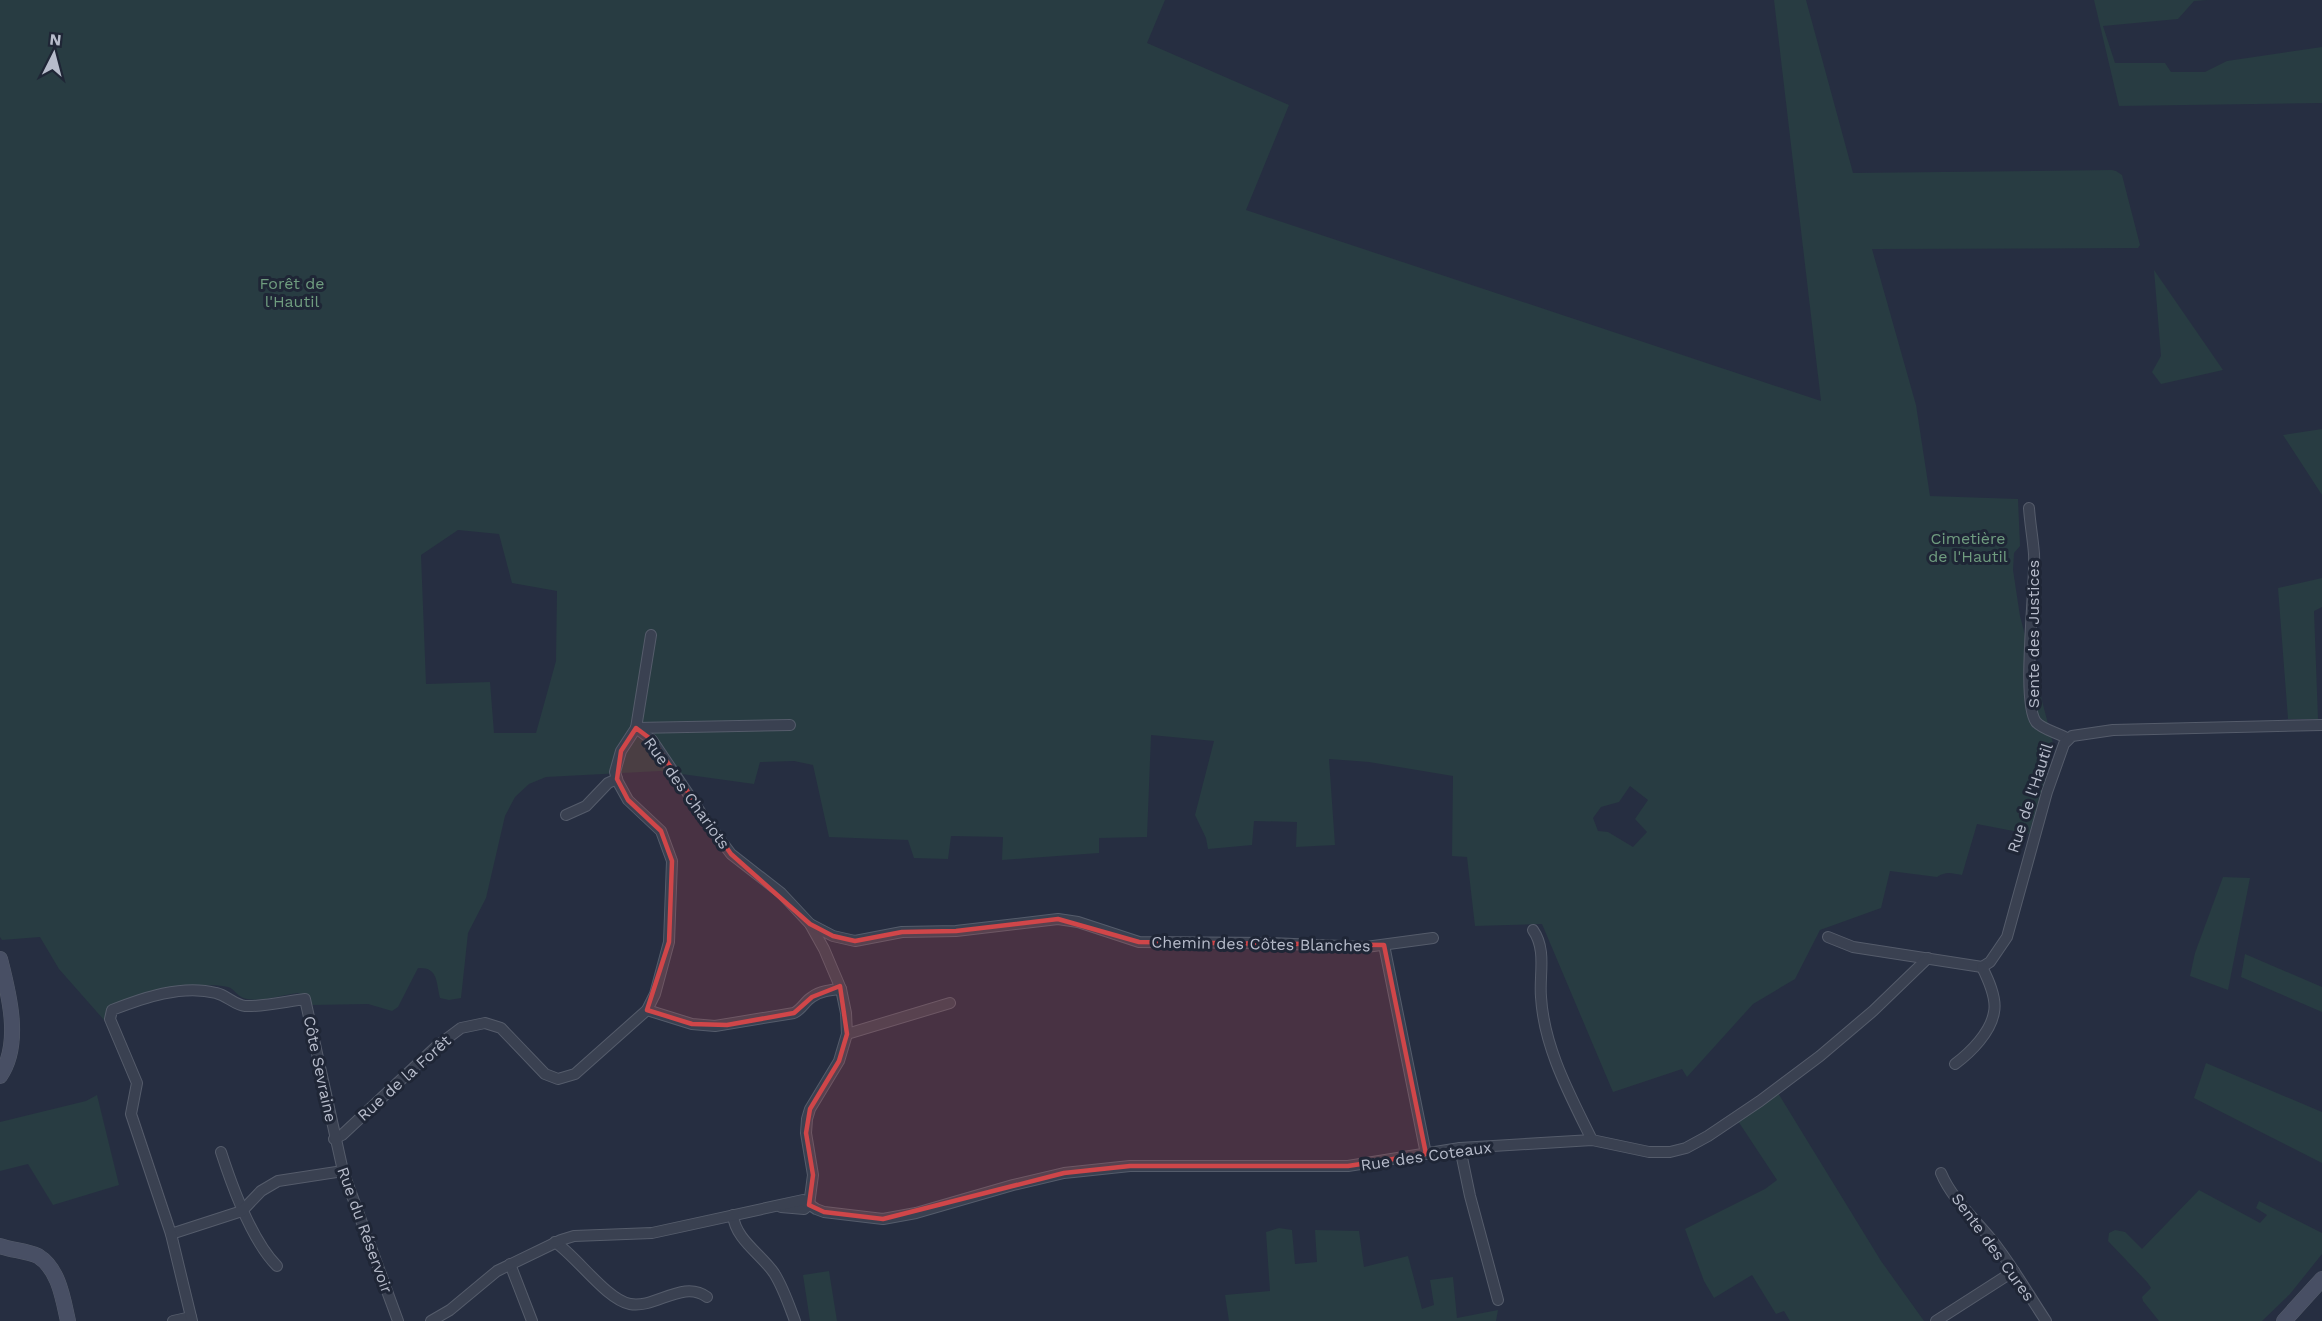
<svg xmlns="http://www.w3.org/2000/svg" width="2322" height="1321" viewBox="0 0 2322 1321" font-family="'Work Sans',sans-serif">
  <rect width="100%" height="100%" fill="#262e41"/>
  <g fill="#283c42" fill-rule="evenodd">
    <path d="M0,0H1165L1147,43L1289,105L1246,210L1821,401L1774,0H1806L1853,173L2112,170L2116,171L2122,175L2140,245L2138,248L1872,249L1916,405L1930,496L2018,499L2020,546L2014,553L2013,570L2020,616L2054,747L2029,834L1977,824L1962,875C1951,873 1946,871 1937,877L1890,871L1881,908L1820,930L1795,979L1753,1004L1687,1077L1682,1069L1613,1092L1542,924L1475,926L1467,857L1452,856L1453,776L1369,762L1329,759L1335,845L1296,847L1297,822L1254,821L1252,845L1208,849L1206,838L1195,815L1214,741L1151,735L1147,837L1099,838V853L1002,860L1003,837L951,836L948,859L914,858L908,840L829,837L813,765L794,761L760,762L754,784L660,771L546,777L529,784L515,797L505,816L486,898L468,933L461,998L449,1000L440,998C436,981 438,967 418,968L398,1007L392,1011L368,1004L312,1005L303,995L298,993C281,995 263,1002 247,999C238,998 235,989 228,987C195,979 130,1000 104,1020L59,969L40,937L2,940L0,937ZM458,530L499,534L512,583L557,591L556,661L536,733H494L490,682L426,684L421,555ZM1630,786L1648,800L1635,819L1647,832L1633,847L1608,832L1598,831L1593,818L1601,807L1619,802Z"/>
    <path d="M2094,0H2207L2194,1L2178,19L2103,26L2115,63H2165L2171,72H2205L2227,61L2322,47V103L2119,106Z"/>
    <path d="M2154,270L2223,370L2161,384L2152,372L2161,356Z"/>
    <path d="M2322,429V495L2283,435Z"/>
    <path d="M2322,578V607L2314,611L2318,719H2288L2278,588Z"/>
    <path d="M2223,877L2250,878L2228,990L2190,976L2195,953Z"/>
    <path d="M2245,954L2322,987V1012L2241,977Z"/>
    <path d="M2206,1063L2322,1112V1163L2194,1098Z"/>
    <path d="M1778,1093L1881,1261L1924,1321H1790L1784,1311L1776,1314L1752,1275L1714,1298L1704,1281L1685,1229L1765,1189L1777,1180L1738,1121Z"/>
    <path d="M97,1095L119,1185L53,1205L28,1164L0,1171V1122L86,1101Z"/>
    <path d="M2199,1190L2260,1223L2267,1215L2256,1208L2259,1201L2322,1233V1254L2290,1294L2262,1321H2159L2143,1301L2142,1297L2151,1288L2147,1282L2108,1241L2109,1233L2115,1230L2125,1232L2142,1249Z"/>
    <path d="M1279,1228L1292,1230L1295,1264L1317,1262L1315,1230L1359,1231L1364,1267L1408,1256L1422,1309L1434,1305L1430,1280L1453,1277L1457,1318L1498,1310L1496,1321H1229L1225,1295L1270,1291L1266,1232Z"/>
    <path d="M829,1271L837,1321H810L803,1275Z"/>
  </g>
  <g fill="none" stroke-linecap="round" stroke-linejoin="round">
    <g stroke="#555c6b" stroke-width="12">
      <g id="minor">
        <path d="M2029,508C2030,524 2033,539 2034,554C2036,586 2021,702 2036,722C2043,730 2059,733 2068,739"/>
        <path d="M636,728L652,740L707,822L731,854L781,893L810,924L824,949L841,989L846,1013L847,1034L839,1061L810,1109L807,1119L806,1133L813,1175L809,1205"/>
        <path d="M636,728L790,725"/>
        <path d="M566,815L586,806L608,783L617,779"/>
        <path d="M810,924L833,936L855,941L902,932L956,931L1058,919L1078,922L1139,942L1267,943L1366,947L1433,938"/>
        <path d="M1533,930C1547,950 1539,975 1541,997C1544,1048 1570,1095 1592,1140"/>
        <path d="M1828,937L1853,947L1982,967"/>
        <path d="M1384,945L1426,1154"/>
        <path d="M1982,967L1990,962L2007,937L2047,792L2064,744L2072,736L2113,730L2322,725"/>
        <path d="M647,1010L692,1024L715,1026L794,1013C802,1009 805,1001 812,997C820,991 831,990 841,989"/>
        <path d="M847,1034L950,1003"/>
        <path d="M1955,1064C1971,1052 1991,1032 1994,1012C1997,998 1988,979 1982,967"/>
        <path d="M334,1139L342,1135L437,1046L461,1028L485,1023L501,1028L545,1074L558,1079L575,1074L647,1010L655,994L669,942L672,861L661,831L628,800L618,782L615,772L621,751L636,728L651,635"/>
        <path d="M1460,1148L1470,1196L1498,1300"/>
        <path d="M221,1152C232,1186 252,1241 277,1266"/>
        <path d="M1941,1173C1952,1199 1974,1218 1991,1239C2012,1265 2028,1294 2046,1321"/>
        <path d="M781,1207L804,1209L809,1205"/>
        <path d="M733,1215C735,1239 761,1254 774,1273C783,1287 789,1305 795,1321"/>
        <path d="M171,1234L242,1211L261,1191L278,1181L343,1171"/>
        <path d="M555,1242C577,1257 607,1300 630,1304C655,1309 683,1279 707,1297"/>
        <path d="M510,1264L532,1321"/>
        <path d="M173,1321L191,1317"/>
        <path d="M192,1321L171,1234L131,1114L137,1083L110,1019L112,1010C143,998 182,984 216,993C226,995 235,1005 245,1006C263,1007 288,1001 305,999L343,1171L398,1321"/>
        <path d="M431,1321L450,1310L497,1271L561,1240L574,1236L652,1233L803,1200L816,1209L824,1212L883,1219L916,1213L1013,1185L1064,1173L1130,1166H1348L1460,1148L1592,1140L1649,1152H1670L1686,1148L1708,1136L1760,1101L1820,1056L1873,1011L1928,958"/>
        <path d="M1936,1321L2014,1271"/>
      </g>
    </g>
    <g stroke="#555c6b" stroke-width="16">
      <g id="secondary">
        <path d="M0,959C9,994 22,1044 0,1076"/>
        <path d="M0,1246C11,1250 27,1251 38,1256C59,1269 63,1299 68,1321"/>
        <path d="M2284,1321L2322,1279"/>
      </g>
    </g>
    <use href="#minor" stroke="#3a4151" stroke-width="10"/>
    <use href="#secondary" stroke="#484f64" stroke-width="15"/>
  </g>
  <path fill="#d04649" fill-opacity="0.2" stroke="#d04649" stroke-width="4.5" stroke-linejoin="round" d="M636,728L652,740L731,854L810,924L833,936L855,941L902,932L956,931L1058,919L1139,942L1384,945L1426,1154L1348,1166H1130L1064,1173L883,1219L824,1212L809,1205L813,1175L806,1133L810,1109L839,1061L847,1034L840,986L812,997L794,1013L727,1025L692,1024L647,1010L669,942L672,861L661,831L628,800L617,779L621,751Z"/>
  <g text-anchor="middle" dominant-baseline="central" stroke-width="6" stroke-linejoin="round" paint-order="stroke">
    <g font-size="16" fill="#6f9c7f" stroke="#1f2636">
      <text x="292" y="283">Forêt de<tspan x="292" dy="18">l'Hautil</tspan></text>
      <text x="1968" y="538">Cimetière<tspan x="1968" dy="18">de l'Hautil</tspan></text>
    </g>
    <g font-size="16" fill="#b7bccb" stroke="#1f2636">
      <text transform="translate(2033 634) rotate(-90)">Sente des Justices</text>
      <text transform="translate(687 793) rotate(54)">Rue des Chariots</text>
      <text transform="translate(2030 798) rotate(-72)">Rue de l'Hautil</text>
      <text transform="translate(1261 944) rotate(1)">Chemin des Côtes Blanches</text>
      <text transform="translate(320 1069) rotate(78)">Côte Sevraine</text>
      <text transform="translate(404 1078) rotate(-42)">Rue de la Forêt</text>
      <text transform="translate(1426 1156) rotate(-8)">Rue des Coteaux</text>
      <text transform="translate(365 1230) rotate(70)">Rue du Réservoir</text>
      <text transform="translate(1993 1247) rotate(54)">Sente des Cures</text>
    </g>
  </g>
  <g transform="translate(54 54) rotate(6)" stroke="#1f2636" stroke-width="4.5" paint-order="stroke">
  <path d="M0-4.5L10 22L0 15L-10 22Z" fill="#b7bccb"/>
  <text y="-9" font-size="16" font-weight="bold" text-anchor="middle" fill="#b7bccb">N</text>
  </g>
</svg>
